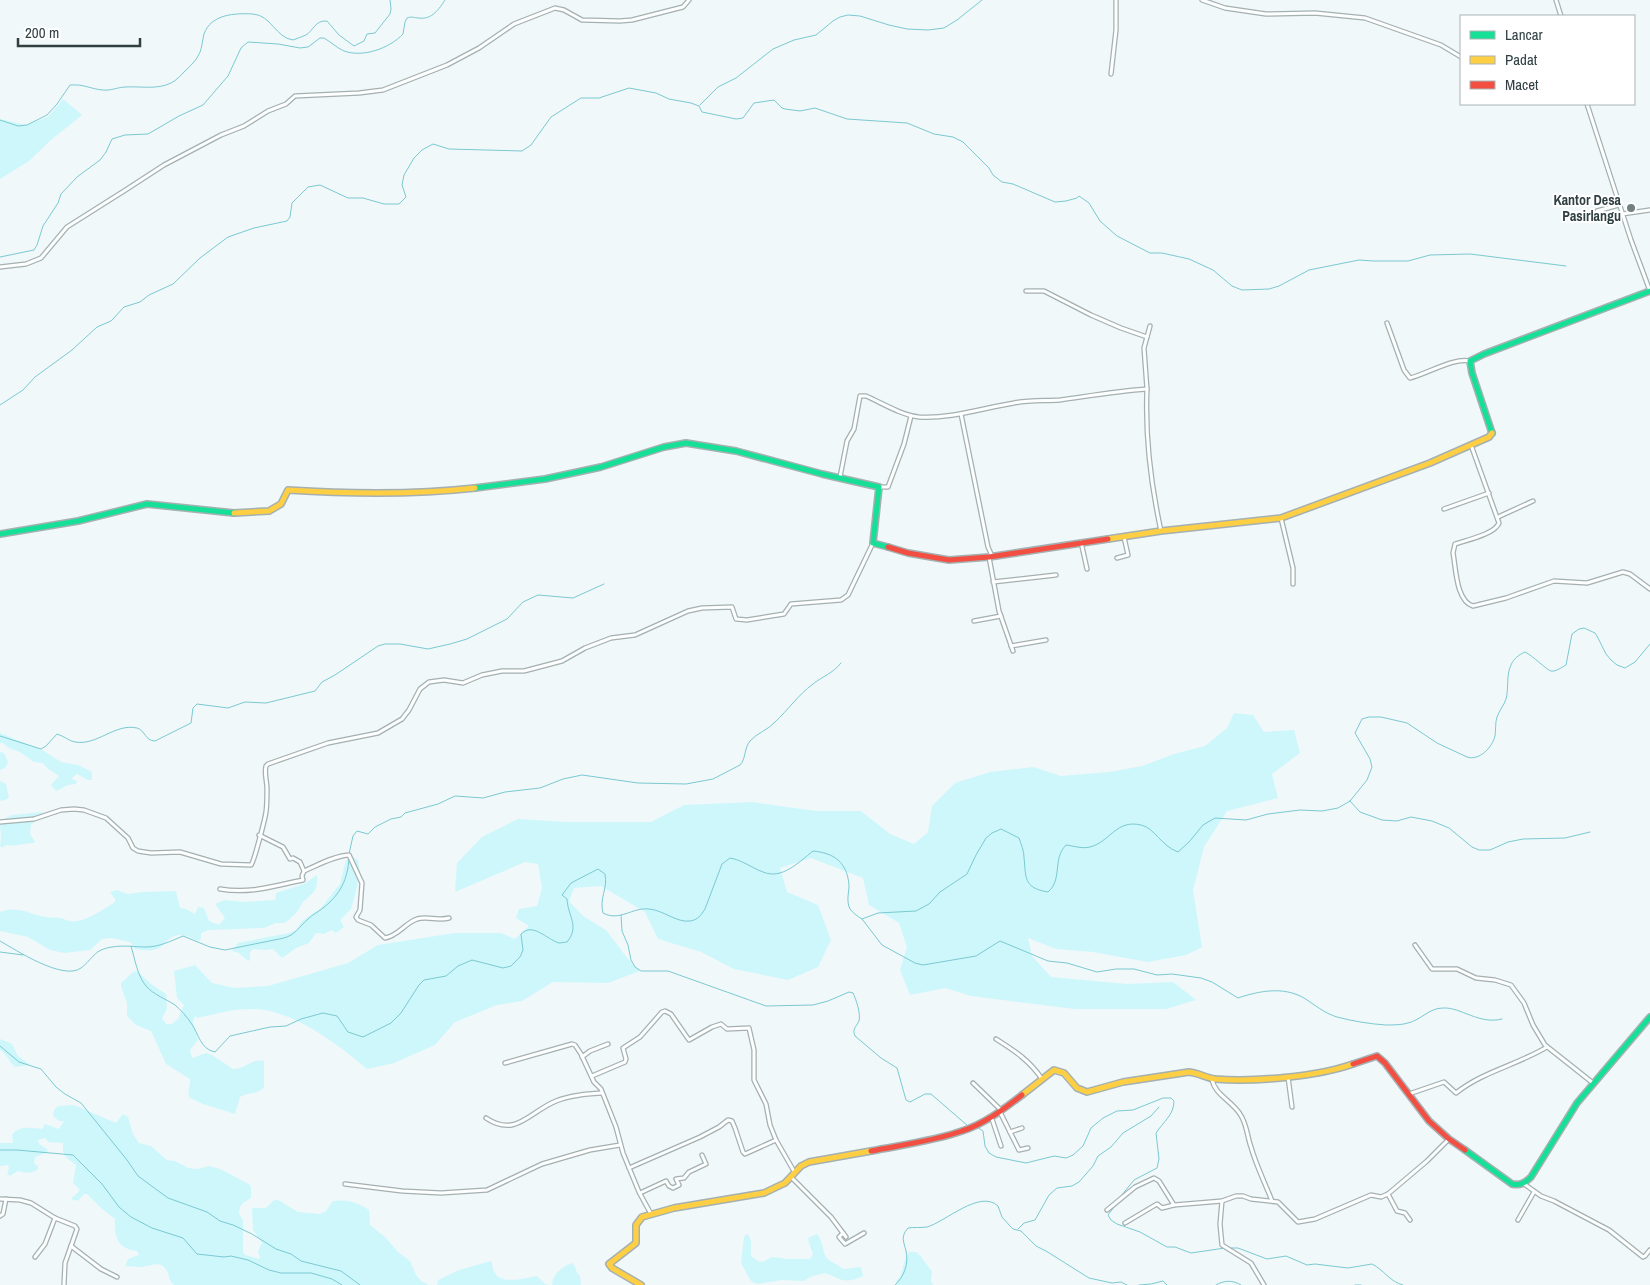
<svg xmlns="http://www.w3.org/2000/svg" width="1650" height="1285" viewBox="0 0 1650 1285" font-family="'Archivo Narrow',sans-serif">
  <rect width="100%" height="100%" fill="#f0f8fa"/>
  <g fill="#cef7fc">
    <path d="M63,99L82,115L52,139L29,161L0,179V119L26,125L48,117Z"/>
    <path d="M1234,713L1253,715L1264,732L1294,730L1300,753L1272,774L1278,798L1227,811L1204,847L1193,890L1202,947L1186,955L1148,962L1093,952L1056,949L1028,938L1032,956L1051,977L1127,984L1173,982L1196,1000L1166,1009H1075L971,996L945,988L910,995L900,970L907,947L899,923L869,905L863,878L811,858L780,868L787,892L818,905L831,940L818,967L788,980L734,969L701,952L658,939L645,912L601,886L574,888L569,901L583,916L606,930L628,959L640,971L608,983L553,982L522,1001L497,1005L455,1022L435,1045L394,1063L367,1069C339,1045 289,1007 250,1009C233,1009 214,1014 197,1018L195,1016L193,1022L198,1040L190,1050L192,1058L206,1053L212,1055L233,1069C245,1069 252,1058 264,1061V1087C258,1095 247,1092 240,1097L235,1114L203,1104L190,1098C186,1092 191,1086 190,1079L166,1064L151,1031L136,1025L127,1016V1003L121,987V983L133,972L137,971L151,984L166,994L167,1009L162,1018L166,1024H172L178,1019L184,1005L177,998L174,971L195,965L212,983L234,988L268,986L348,963L378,945L455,933H501L515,939L529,926L516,918L519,909L537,906L542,888L538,864L525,862L455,892L457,863L482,837L518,819L567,822H651L684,805L752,802L816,811H861L890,834L914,844L928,832L932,806L955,783L990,772L1033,767L1061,776L1109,772L1142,766L1174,754L1205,746L1227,728Z"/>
    <path d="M0,733L42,750L61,762L78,765L92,772V780H88L77,774L72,778V779L77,781L76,784L68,785L56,791L51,785L59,776L47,768L43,763L34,762L20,752L9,748L3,743H0Z"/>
    <path d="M0,752L4,753L8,762L5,768L0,770Z"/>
    <path d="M0,781L6,784L9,798L2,801L0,800Z"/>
    <path d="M43,812L42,818L31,824L30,834L35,842L34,843C24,843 15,847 6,845L2,848L0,846C2,838 0,830 0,821L12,815Z"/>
    <path d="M353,857L358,860L360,873L354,899L351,909L340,920L344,927L336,933L331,930L324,934L316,933L309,943L296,948L282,958L273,949L265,950L253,949L250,952V960L248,961L239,953L232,951L238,943L289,933L296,930L302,921L321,908L340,884L346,860Z"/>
    <path d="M317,875C318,891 314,892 303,902C301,904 299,909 297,912C294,916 289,919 285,923H276L264,928L209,930L201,933V939L198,941C189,937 182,932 172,937C167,940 164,945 159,948C152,952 143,950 135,949L130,942L112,938L102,939L90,950L64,953L50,950L28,937L0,931V912C17,905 29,914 46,917C51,918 56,917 61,918C64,919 66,920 69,921C83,924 104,909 115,902V899L110,892L117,890L127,894L143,892L176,891L180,908L186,909L195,914L198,907L204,908L209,921L219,925L225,918L215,904L224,900L244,902L275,900L276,893L304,884Z"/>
    <path d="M0,1039L12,1044L18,1056L29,1064V1065L15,1067C9,1062 7,1054 0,1050Z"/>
    <path d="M74,1105L116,1123L123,1114L128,1117L133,1134L139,1143L151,1146L167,1160L175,1161L188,1168L198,1169L209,1166L220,1169L249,1184L251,1187V1198L243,1203L240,1207L239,1213L243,1221V1252L245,1255L260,1259L258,1251L262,1243L253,1230L252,1208H266L274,1200H278L298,1212L320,1214L326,1211L333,1201C345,1199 358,1202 369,1210L370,1225L385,1237L398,1252L410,1261L416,1275L421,1281L429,1285H174C168,1280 170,1277 167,1271C161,1261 154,1265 146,1266C140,1268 132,1266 125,1266L128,1259L139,1255L137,1251C117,1249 114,1236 115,1219L101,1208L87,1194H84L78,1201L71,1199L80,1190L73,1183L76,1165C66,1157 62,1157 63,1143L48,1142L45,1138L38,1140L39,1144L47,1149L48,1152L35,1157L34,1163L38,1166V1169C33,1174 25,1173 18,1171L10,1176L7,1174L9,1168L8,1165L0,1166V1143H13L12,1135C19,1125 31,1128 42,1129L45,1124L59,1129L64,1121H59L53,1116L54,1110L58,1106Z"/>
    <path d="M748,1234L751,1241V1256L758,1261L762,1262L772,1257L789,1259H810L813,1254L809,1243L808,1238L817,1234C823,1240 822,1250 826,1257C828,1261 838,1264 843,1269L861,1267L863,1276C844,1285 842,1279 825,1273L810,1277L804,1281L782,1280L758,1284L754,1283L751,1281L741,1263L744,1238L745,1235Z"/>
    <path d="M909,1252H916C923,1257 926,1265 932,1271L931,1281L933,1285H896V1282C904,1273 902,1262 909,1252Z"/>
    <path d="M491,1261C493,1265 492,1269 495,1273C502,1285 525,1278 537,1276L545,1284L550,1285H437L438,1280L459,1270Z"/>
    <path d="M572,1263C577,1267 575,1272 580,1276L581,1285H552C553,1273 562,1267 572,1263Z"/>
  </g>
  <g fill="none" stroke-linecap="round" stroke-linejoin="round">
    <g stroke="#7bc9d1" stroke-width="1">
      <path d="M700,105L718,87L736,78L773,49L794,40L816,35L833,21L840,17L848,15L860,16L889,25L907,29L928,30L944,28L957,20L982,0"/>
      <path d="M0,120L18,126L27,125L47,115L57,104L70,85C85,84 90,89 103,90C111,91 118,87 126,87C140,86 157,90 171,83C177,80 181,75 185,71C190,66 195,62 198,56C202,50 202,42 204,34C211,14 235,13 253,14C271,15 276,38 293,40C297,38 302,37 306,35C314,30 315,20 327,21L339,35L354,46L364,41L367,34L375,33L390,14L391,9L390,0"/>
      <path d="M0,257L34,250L37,245L43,226L58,203L61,194L77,177L100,160L106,152L112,139L125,135L148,134L179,116L203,105L228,76L241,48L248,42L278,44L300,48L308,47L320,38H324C331,42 337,48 344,51C363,58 390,48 403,34L405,22L407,18C412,16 414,18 419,18C432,20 439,9 445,0"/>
      <path d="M0,405L23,390L35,377L72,350L97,327L111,321L124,307L140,302L149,295L173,284L200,258L228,237L254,228L287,221L290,217L292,203L308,187L320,185L348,198H363L384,204H399L406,197L402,185L404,175L414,158L422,150L433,144L449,149L522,151L531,145L551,117L581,98H599L629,88L656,93L669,99L691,103L699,106L702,112L736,119L743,118L754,103L774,100L782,108L785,109L800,111L815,108L847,119L907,123L934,134L953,137L963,142L989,168L993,175L1002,182L1013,184L1055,202L1066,201L1077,198L1079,196L1089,203L1100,221L1117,236L1150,253H1162L1189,259L1213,270L1232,286L1242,290L1269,289L1279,286L1309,270L1359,260L1373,261H1408L1430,255L1470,254L1566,266"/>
      <path d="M0,736L41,749L46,746L57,734C64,736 69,741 75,742C97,746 115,723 137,728C145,730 145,741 155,741L191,723L193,708L197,704L228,708L245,702L266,703L315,691L322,682L335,675L378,646L385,644H400L428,649L450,644L467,639L507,619L523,602L538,595L573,598L604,584"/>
      <path d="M1350,801L1360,812L1382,820L1397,821L1411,817L1432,821L1449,828L1472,847L1479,850H1490L1508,842L1523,839L1565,838L1590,832"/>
      <path d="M349,854L353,836L357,831L368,834L375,827L391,819L401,817L405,813L438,804L455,796L483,798L505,792L540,788L563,779L582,775L638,783L686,784L713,779L740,765C746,759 744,748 750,741C757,733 768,730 775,722C788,710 798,695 813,684C823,676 832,674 841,663"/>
      <path d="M621,915L622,931L628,945L631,960L635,967L641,971H668L766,1006L813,1005L828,1001L849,992L853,993C856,999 861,1014 859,1021C856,1027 852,1029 855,1036L881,1058L897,1068L906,1100L910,1102L925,1094H931L968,1126"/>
      <path d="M862,919L882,945L915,963L923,965L976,956L1000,941L1048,961L1067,963L1097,972L1116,969H1134L1157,975L1172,974L1201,978L1212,982L1238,998C1259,991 1283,986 1304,998C1315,1005 1324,1013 1337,1017C1352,1021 1370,1024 1386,1025C1392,1025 1402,1025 1408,1023C1421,1020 1429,1008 1443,1008C1461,1007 1479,1025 1502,1019"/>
      <path d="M0,941C16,950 63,981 81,968C94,958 93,950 112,947C124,945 135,947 146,947C159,947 171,941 183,936L210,947L225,950L284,938C295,935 299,927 308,919C312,915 318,912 323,908C340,895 348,879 349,858"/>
      <path d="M131,946C135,959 137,975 146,986C154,995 166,999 175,1005C181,1010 187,1017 191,1023C199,1034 200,1049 215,1052L230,1036L270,1027L286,1026L301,1019L323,1013L337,1016L348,1032L363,1037L391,1023L401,1013L419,985L424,980L446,976L458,966L472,960L503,968L511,966L520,957L523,950L521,934C533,922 546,939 559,943C561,943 565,942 567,942C580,926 568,917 567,899L562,895L571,883L598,869L605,874C608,889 599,898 603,913C620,922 632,907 649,909C663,910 677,923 690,921C698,920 701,915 705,909L722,864L730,858C742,860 752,868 763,872C782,880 799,862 813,851C834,853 847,862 849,885C849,893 846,901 850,909C853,913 857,916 862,919L878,913L916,911L929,904L940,892L967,874L976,855L986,838L992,833L1001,829L1019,838C1021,844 1024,851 1024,857C1026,877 1023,888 1048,892C1063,879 1052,859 1066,845C1074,846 1082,849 1090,847C1110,842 1116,819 1141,825C1155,828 1161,846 1178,852L1189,842L1203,825L1215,818L1246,820L1268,814L1300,810L1322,811L1338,808L1350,801L1367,780L1372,767L1370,759L1355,733L1362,719L1369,717H1381L1407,723L1437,743L1467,757C1479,761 1492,748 1495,736C1496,730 1495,723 1497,717C1499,711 1504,705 1506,699C1509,688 1506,675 1511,665C1514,658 1519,655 1525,652C1532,655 1548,671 1551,671C1556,672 1562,667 1566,665L1572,634L1579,629L1584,628L1595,633L1597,636L1606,654L1611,660L1617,665L1625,668L1635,662L1650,644"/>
      <path d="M0,952L23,955"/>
      <path d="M0,1046L19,1062L41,1069L56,1087L65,1094L81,1103L127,1160L138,1176L168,1198L207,1212L220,1221L233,1225L252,1234L276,1249L291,1254L301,1261L341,1271L360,1285"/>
      <path d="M973,1128L977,1127L983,1131L985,1146L989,1153L996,1157L1026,1163L1054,1156L1066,1158L1073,1155L1083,1146L1091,1128L1103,1118L1117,1111L1133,1110L1163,1098H1171L1174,1101C1174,1115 1163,1122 1156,1133L1159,1159L1157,1168L1134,1180L1117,1201"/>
      <path d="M0,1150H17L73,1155L102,1184L119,1207L131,1217L152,1228L183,1238L197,1254L224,1257L231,1256L248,1260L269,1270L281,1273H311L332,1279L342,1285"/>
      <path d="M1114,1207L1108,1215L1111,1220L1117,1224L1140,1232L1167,1247H1175L1191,1253L1225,1248"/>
      <path d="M1018,1229L1024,1223L1035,1220L1049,1195L1057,1188L1072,1186L1079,1182L1093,1166L1098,1156L1111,1147L1123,1133L1151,1116L1159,1107"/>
      <path d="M1229,1248H1238L1267,1259L1286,1256L1307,1265L1315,1264L1348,1268L1372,1264C1384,1270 1390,1282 1403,1285"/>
      <path d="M895,1285C904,1277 909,1264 906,1251C904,1242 900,1237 908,1228C914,1227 921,1228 927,1227C945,1222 980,1189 998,1206L1002,1217L1010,1226L1013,1229L1021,1231L1036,1246L1046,1251L1089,1278L1112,1283L1121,1282L1127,1285"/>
      <path d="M1139,1285L1151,1284L1163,1281L1167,1285"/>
      <path d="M1216,1285C1224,1280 1233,1280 1241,1285"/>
      <path d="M1355,1285H1361"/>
    </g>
    <g stroke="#a5b0b1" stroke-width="5.5">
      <g id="street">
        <path d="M1202,0L1225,8L1266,14L1315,13L1365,18L1441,45L1461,57"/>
        <path d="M1556,0L1561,16"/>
        <path d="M1111,74L1116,30V0"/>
        <path d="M1587,104L1631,240L1650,291"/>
        <path d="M1597,211L1619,205"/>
        <path d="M1622,214L1650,210"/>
        <path d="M0,267L26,264L41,258L67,227L124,191L164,165L221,135L244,126L268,111L286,104L295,96L359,93L383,90L447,65L479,48L514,24L555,8L564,10L582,20L620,21L632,20L683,7L689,0"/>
        <path d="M1026,291H1044L1091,315L1121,328L1147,337"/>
        <path d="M1387,323L1404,370L1410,378C1427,374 1454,357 1470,361"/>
        <path d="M1147,389C1145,437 1151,485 1161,531"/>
        <path d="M961,414L988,547L992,556"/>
        <path d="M1471,445L1499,523C1495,534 1467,540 1455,544L1453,553C1456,568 1456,601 1473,606L1506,598L1554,581L1587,583L1623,572L1630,574L1650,589"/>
        <path d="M840,477L847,441L854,429L860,396H866C882,403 901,415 919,417C950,419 983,408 1014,403C1029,400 1044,401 1060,400C1089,396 1118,391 1147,389L1144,348L1150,326"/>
        <path d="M879,487H888L904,444L911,416"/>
        <path d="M1444,509L1489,493"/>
        <path d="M1498,517L1533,501"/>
        <path d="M1281,518L1293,568V584"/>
        <path d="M1081,542L1087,569"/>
        <path d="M989,557L999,611L1013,651"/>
        <path d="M1117,558L1128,555L1124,537"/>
        <path d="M993,582L1056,575"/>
        <path d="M974,621L1001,616"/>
        <path d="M1011,646L1046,640"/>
        <path d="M0,822L34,819L61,810L74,809L84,810L106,818L128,838L133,848L138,851L151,853L180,852L221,864L251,865C254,862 265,819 266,812C267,805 267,796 267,789C267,781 264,773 266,766L268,764L328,743L378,733L402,719L409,710L420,689L429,682L444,680L463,683L482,675L502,671H524L562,661L585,648L611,638L635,635L688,611L702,608L732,607L736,619L747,620L784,614L791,604L841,600L848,595L873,543"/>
        <path d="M304,871C318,865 334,856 349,855L362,883L360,910L356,917L358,920L371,925L385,938C398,936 405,923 417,919C427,916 438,921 449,918"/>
        <path d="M220,889C251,894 273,886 303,880L302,876L304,871L300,862L293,858L290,859L283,847L259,835"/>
        <path d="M1415,945L1432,969H1457L1476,978L1495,980L1511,985L1524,1003L1533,1025L1545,1045L1593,1083"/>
        <path d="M996,1039C1015,1051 1030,1061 1042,1079"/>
        <path d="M582,1057L590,1051L608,1044"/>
        <path d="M505,1063L572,1044L575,1045L581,1054L594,1082L601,1089L616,1127L623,1153L639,1192L651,1214"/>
        <path d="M592,1076L625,1062L626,1059L623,1048L640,1037L662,1012L665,1011L671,1014L689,1040L712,1027L721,1024L727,1029L749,1028L754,1050V1080L766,1104L770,1125L776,1140L795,1173"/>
        <path d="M1288,1077L1292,1107"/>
        <path d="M1212,1079C1214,1094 1232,1101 1240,1114C1247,1124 1247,1136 1251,1147C1256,1165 1265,1183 1272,1201"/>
        <path d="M973,1083L1002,1111"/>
        <path d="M1409,1094L1444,1082L1456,1093C1484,1071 1517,1065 1547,1047"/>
        <path d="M1000,1112L1010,1132L1022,1128"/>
        <path d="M991,1116L1001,1146"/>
        <path d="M486,1118C516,1138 529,1112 556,1101C571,1095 587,1094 602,1093"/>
        <path d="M1010,1132L1019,1150L1028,1148"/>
        <path d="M629,1168L700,1137L719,1127L728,1120L732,1121L735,1128L743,1152L745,1154L776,1140"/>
        <path d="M792,1178L831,1217L846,1237"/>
        <path d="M345,1184L402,1191L441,1193L487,1190L542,1164L590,1150L620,1145"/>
        <path d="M1524,1184L1541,1196L1554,1201L1609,1230L1643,1257L1645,1256L1650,1250"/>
        <path d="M640,1193L666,1181L669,1186L673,1188L679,1185L676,1179L684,1178L689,1172L706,1164L702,1155"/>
        <path d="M1388,1194L1397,1211L1405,1213L1410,1220"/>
        <path d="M0,1199L20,1200L31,1203L55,1218L75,1226L77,1229L71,1246L101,1269L117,1277"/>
        <path d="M1107,1210L1135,1187L1154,1178L1159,1181L1174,1205"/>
        <path d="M0,1216L3,1214L6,1199"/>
        <path d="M1518,1220L1534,1192"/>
        <path d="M1125,1223L1157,1204L1162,1208L1174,1205L1222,1201"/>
        <path d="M843,1233L839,1237L845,1244L864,1233"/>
        <path d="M35,1257L45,1244L55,1218"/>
        <path d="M64,1285L65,1263L71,1246"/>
        <path d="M1264,1285L1251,1263L1222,1245L1220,1224L1222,1201L1236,1196H1243L1251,1199L1278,1202L1298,1222L1315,1219L1371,1195L1381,1197L1388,1194L1427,1161L1449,1139"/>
      </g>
    </g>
    <g stroke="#a5b0b1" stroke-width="8">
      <g id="fast">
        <path d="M1492,433L1472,373L1470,361L1484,354L1650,291"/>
        <path d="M475,488L545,479L601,467L664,447L686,443L736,451L822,474L879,487L873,543L888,547"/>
        <path d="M0,534L78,521L147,504L234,513"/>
        <path d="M1465,1150L1512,1184C1520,1186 1525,1183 1531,1177L1577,1103L1650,1017"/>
      </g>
    </g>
    <g stroke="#a5b0b1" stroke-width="8">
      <g id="slow">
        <path d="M234,513L269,511L281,504L288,490C351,494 412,495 475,488"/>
        <path d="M1108,539L1161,531L1281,518L1430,463L1489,437L1492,433"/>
        <path d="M1022,1095L1054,1070L1064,1073L1077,1088L1087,1092L1123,1082L1189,1072C1199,1073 1206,1078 1215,1079C1254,1082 1316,1077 1353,1064"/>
        <path d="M641,1285L612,1268L609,1264L636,1243V1225L642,1217L674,1208L764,1193L785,1183L801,1166L809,1162L871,1151"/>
      </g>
    </g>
    <g stroke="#a5b0b1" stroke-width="8">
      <g id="jam">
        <path d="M888,547L908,553L949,560L989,557L1108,539"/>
        <path d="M1353,1064L1377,1056L1385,1063L1429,1121L1449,1139L1465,1150"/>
        <path d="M871,1151C901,1145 934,1141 962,1131C984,1124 1004,1109 1022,1095"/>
      </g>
    </g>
    <use href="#street" stroke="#fdfefe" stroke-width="3"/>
    <use href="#fast" stroke="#16e098" stroke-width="5"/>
    <use href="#slow" stroke="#ffcf43" stroke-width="5"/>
    <use href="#jam" stroke="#f24e42" stroke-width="5"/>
  </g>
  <circle fill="#738082" stroke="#fff" stroke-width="2" cx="1631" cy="208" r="5"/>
  <g text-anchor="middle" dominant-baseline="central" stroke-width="4" stroke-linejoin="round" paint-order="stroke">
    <g font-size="14" font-weight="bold" fill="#304042" stroke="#fff" text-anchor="end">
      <text x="1621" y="200">Kantor Desa<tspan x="1621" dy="16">Pasirlangu</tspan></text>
    </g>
  </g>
  <rect x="1460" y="15" width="175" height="90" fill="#ffffff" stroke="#acb3b3"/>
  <rect x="1470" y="31" width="25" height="8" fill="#16e098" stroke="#acb3b3"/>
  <text x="1505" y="40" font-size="15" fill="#304042">Lancar</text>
  <rect x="1470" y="56" width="25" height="8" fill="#ffcf43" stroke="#acb3b3"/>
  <text x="1505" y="65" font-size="15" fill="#304042">Padat</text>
  <rect x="1470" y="81" width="25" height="8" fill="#f24e42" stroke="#acb3b3"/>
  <text x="1505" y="90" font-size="15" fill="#304042">Macet</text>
  <path d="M18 38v8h122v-8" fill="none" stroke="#304042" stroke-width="2.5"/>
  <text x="25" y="38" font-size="15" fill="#304042" stroke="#ffffff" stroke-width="4" paint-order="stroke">200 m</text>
</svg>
